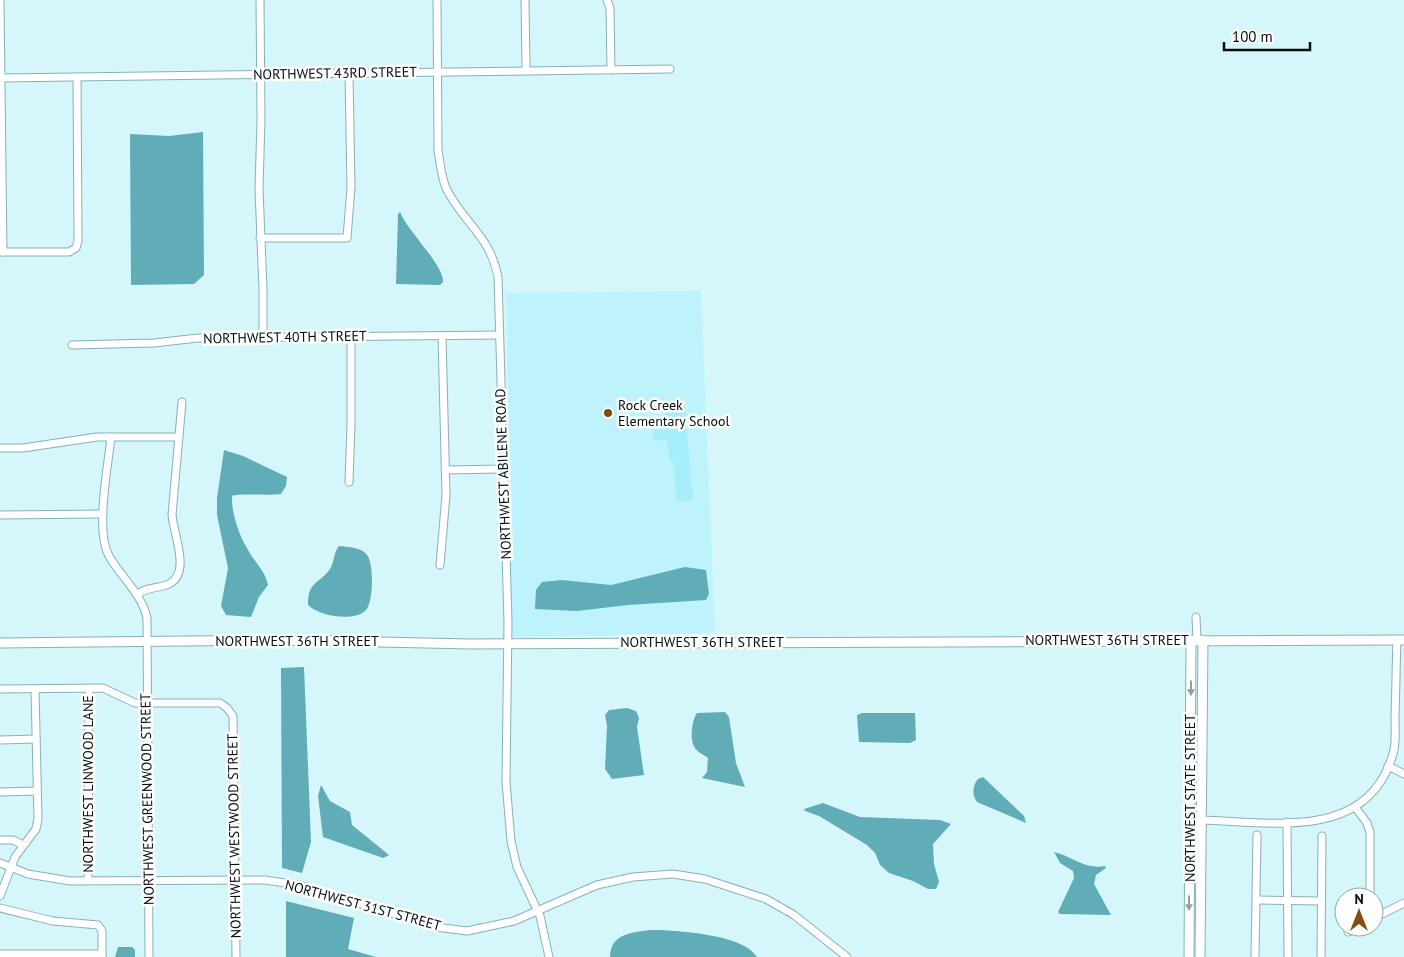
<svg xmlns="http://www.w3.org/2000/svg" width="1404" height="957" viewBox="0 0 1404 957" font-family="'PT Sans',sans-serif">
  <rect width="100%" height="100%" fill="#d5f7fc"/>
  <path fill="#bef3fc" d="M701,291L715,633L512,637L506,293Z"/>
  <path fill="#a6effa" d="M684,400L693,500L677,502L673,460H669L667,440L654,441L653,422L666,421L664,401Z"/>
  <g fill="#60adb8">
    <path d="M203,132L204,275L194,284L131,285L130,134L169,136Z"/>
    <path d="M400,212C408,232 444,265 443,282L440,285L396,284L398,214Z"/>
    <path d="M224,450L243,456L287,477L286,486L281,494C268,496 239,493 232,496C231,512 239,535 247,548C254,562 265,570 268,585L259,597L251,617L226,615L221,606L228,568L217,515V498Z"/>
    <path d="M339,546C348,547 361,547 367,555C374,563 374,604 365,611C352,622 319,616 308,605C308,580 319,585 330,569C335,561 333,553 339,546Z"/>
    <path d="M685,567L706,570L709,594L706,600L628,605L577,611L535,609L536,590L542,582L562,580L611,585Z"/>
    <path d="M304,667L311,842L302,873L282,868L281,668Z"/>
    <path d="M627,708L636,711L639,718L637,727L644,775L612,779L605,769L607,726L605,715L609,710Z"/>
    <path d="M725,712L729,717L736,763L745,787L702,778L707,772L708,758C704,755 697,752 695,748C689,740 692,720 697,713Z"/>
    <path d="M862,713H915L916,740L910,743L859,742L857,715Z"/>
    <path d="M983,777L1024,816L1026,823L977,802C972,795 972,786 978,779Z"/>
    <path d="M321,785L330,801L350,812L352,825L389,855L383,858L323,837L318,796Z"/>
    <path d="M823,803L860,817L940,820L951,824L933,844L934,864L939,882L936,889H928L913,881L889,873L880,865L875,853L867,845L819,816L805,811L804,809Z"/>
    <path d="M1054,852C1072,856 1085,870 1105,866L1106,868L1096,875L1094,884L1111,915L1060,914L1058,912L1074,878L1073,871L1060,863Z"/>
    <path d="M286,901L354,918L348,949L376,957H286Z"/>
    <path d="M650,930C674,930 744,934 757,957H610C611,933 631,933 650,930Z"/>
    <path d="M118,947H132L135,950V957H115Z"/>
  </g>
  <g fill="none" stroke-linecap="round" stroke-linejoin="round">
    <g stroke="#87b1b7" stroke-width="9">
      <g id="minor">
        <path d="M0,0L3,252"/>
        <path d="M260,0L261,120L259,189L263,290V337"/>
        <path d="M437,0L438,150C440,162 441,176 446,188C463,223 490,235 498,277L508,622L506,782L511,841L517,867L540,916L549,957"/>
        <path d="M525,0L526,70"/>
        <path d="M607,0L610,8L611,70"/>
        <path d="M0,78L670,69"/>
        <path d="M260,238H347L351,187L349,74"/>
        <path d="M0,252H69L76,248L78,241L77,77"/>
        <path d="M72,345L154,343L198,338L499,335"/>
        <path d="M111,437C108,467 95,530 109,556C121,577 142,594 147,618L149,957"/>
        <path d="M0,448H23L97,437H179"/>
        <path d="M445,470L503,469"/>
        <path d="M349,482L351,424V336"/>
        <path d="M0,515L103,514"/>
        <path d="M440,565L446,495L442,336"/>
        <path d="M137,595C147,586 158,589 169,584C191,573 174,536 172,515L182,402"/>
        <path d="M1196,617L1197,640"/>
        <path d="M0,689L103,688L135,703H220L227,708L233,716L236,957"/>
        <path d="M0,740L36,739"/>
        <path d="M1388,766L1404,774"/>
        <path d="M0,792L37,791"/>
        <path d="M1355,807L1367,823L1370,832V897"/>
        <path d="M1202,820C1274,822 1371,842 1394,750C1396,739 1395,726 1395,716C1396,690 1396,665 1397,640"/>
        <path d="M1287,822L1288,957"/>
        <path d="M0,840H13L23,845"/>
        <path d="M0,863L28,874L70,881L265,880L299,885L436,927L467,931L514,921L597,885L633,877L673,874L705,879L766,899L794,915L847,957"/>
        <path d="M88,880L89,688"/>
        <path d="M0,896L15,857L36,829L38,819L35,689"/>
        <path d="M1257,900L1321,901"/>
        <path d="M0,908L53,921L98,925L102,931V957"/>
        <path d="M1374,918L1404,903"/>
        <path d="M1348,932L1357,927"/>
        <path d="M0,954H102"/>
        <path d="M1255,957L1257,835"/>
        <path d="M1321,957L1322,836"/>
      </g>
    </g>
    <g stroke="#87b1b7" stroke-width="11">
      <g id="major">
        <path d="M0,643L290,640L471,644L1404,640"/>
        <path d="M1189,957L1191,640"/>
        <path d="M1200,957L1203,640"/>
      </g>
    </g>
    <use href="#minor" stroke="#fff" stroke-width="7"/>
    <use href="#major" stroke="#fff" stroke-width="9"/>
  </g>
  <defs><path id="oneway-solid" d="M-6-.8H1V-3.2L6.5 0L1 3.2V.8H-6Z" transform="scale(1.25)"/></defs>
  <g fill="#999f9f">
    <use href="#oneway-solid" transform="translate(1191 688) rotate(90)"/>
    <use href="#oneway-solid" transform="translate(1189 903) rotate(90)"/>
  </g>
  <circle fill="#884b0c" stroke="#fff" stroke-width="2" cx="608" cy="413" r="5"/>
  <g text-anchor="middle" dominant-baseline="central" stroke-width="5" stroke-linejoin="round" paint-order="stroke">
    <g font-size="14" fill="#010e10" stroke="#fff">
      <text transform="translate(335 73) rotate(-1)">NORTHWEST 43RD STREET</text>
      <text transform="translate(285 337) rotate(-1)">NORTHWEST 40TH STREET</text>
      <text transform="translate(503 474) rotate(-92)">NORTHWEST ABILENE ROAD</text>
      <text x="1107" y="640">NORTHWEST 36TH STREET</text>
      <text x="297" y="641">NORTHWEST 36TH STREET</text>
      <text x="702" y="642">NORTHWEST 36TH STREET</text>
      <text transform="translate(88 784) rotate(-90)">NORTHWEST LINWOOD LANE</text>
      <text transform="translate(1190 798) rotate(-90)">NORTHWEST STATE STREET</text>
      <text transform="translate(147 799) rotate(-91)">NORTHWEST GREENWOOD STREET</text>
      <text transform="translate(234 836) rotate(-91)">NORTHWEST WESTWOOD STREET</text>
      <text transform="translate(363 905) rotate(15)">NORTHWEST 31ST STREET</text>
    </g>
    <g font-size="14" fill="#010e10" stroke="#fff" text-anchor="start">
      <text x="618" y="405">Rock Creek<tspan x="618" dy="16">Elementary School</tspan></text>
    </g>
  </g>
  <g transform="translate(1359 912)"><circle r="24" fill="#ffffff" stroke="#999f9f"/>
  <path d="M0-4L9 19L0 12L-9 19Z" fill="#884b0c"/>
  <text y="-8" font-size="14" font-weight="bold" text-anchor="middle" fill="#010e10">N</text>
  </g>
  <path d="M1224 42v8h86v-8" fill="none" stroke="#010e10" stroke-width="2.5"/>
  <text x="1232" y="42" font-size="15" fill="#010e10" stroke="#ffffff" stroke-width="4" paint-order="stroke">100 m</text>
</svg>
